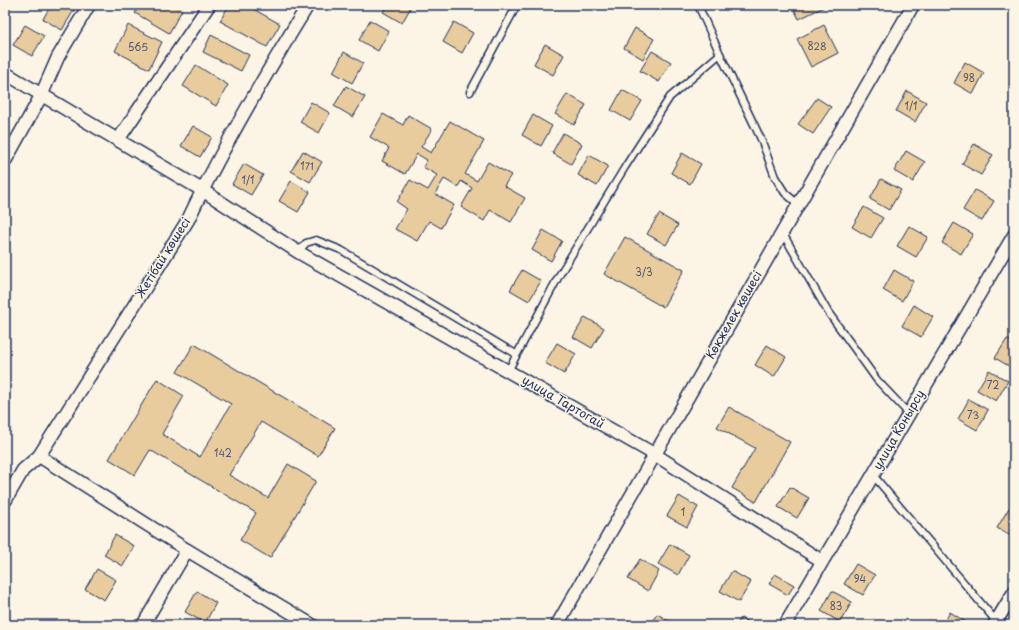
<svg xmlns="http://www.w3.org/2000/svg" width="1019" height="630" viewBox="0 0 1019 630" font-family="'Playpen Sans',sans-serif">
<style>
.building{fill:#e9cc9d;stroke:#1b2f5e}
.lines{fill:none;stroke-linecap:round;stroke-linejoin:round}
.lane-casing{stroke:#1b2f5e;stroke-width:9}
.street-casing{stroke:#1b2f5e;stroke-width:15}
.lane{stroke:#fcf5e5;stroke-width:6}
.street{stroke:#fcf5e5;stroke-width:12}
.labels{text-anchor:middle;stroke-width:3;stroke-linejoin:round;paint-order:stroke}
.number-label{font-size:10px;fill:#4e566e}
.street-label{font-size:12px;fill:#1b2f5e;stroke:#fcf5e5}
</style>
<rect width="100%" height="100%" fill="#fcf5e5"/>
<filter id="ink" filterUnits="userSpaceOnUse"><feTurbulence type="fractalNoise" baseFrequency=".025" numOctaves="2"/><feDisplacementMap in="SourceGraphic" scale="8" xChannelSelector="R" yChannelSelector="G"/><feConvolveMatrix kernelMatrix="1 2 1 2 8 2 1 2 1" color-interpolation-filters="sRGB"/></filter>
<g filter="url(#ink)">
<g class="building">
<path d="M51 5H66L74 10 62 30 43 19Z"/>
<path d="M140 5H174L182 10 169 33 135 13Z"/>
<path d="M229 5H246L280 24 267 47 220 21Z"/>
<path d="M387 5H412L402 23 383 12Z"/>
<path d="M792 5H828L799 19Z"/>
<path d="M370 20 389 31 378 51 359 40Z"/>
<path d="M454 22 473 33 462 53 443 42Z"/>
<path d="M25 25 44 36 32 56 13 45Z"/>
<path d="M128 25 162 42 149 69 115 51Z"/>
<path d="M824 25 838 53 811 67 797 39Z"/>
<path d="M635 28 654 39 643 59 624 48Z"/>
<path d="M211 35 249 55 241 71 203 52Z"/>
<path d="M545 44 564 55 553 75 534 64Z"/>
<path d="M652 51 671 62 659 82 640 71Z"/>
<path d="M344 52 363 63 352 83 333 72Z"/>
<path d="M965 62 984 73 973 94 954 83Z"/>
<path d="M196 65 228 85 216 106 183 86Z"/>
<path d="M346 86 365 97 353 117 334 106Z"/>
<path d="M622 90 642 101 630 121 611 110Z"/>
<path d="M907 91 926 102 915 122 896 111Z"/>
<path d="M567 94 586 105 574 125 555 114Z"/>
<path d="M817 98 831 107 813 134 798 124Z"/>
<path d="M311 102 330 113 319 133 300 122Z"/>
<path d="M383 114 403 125 408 115 432 129 421 147 431 153 450 121 484 141 465 174 477 181 488 162 511 175 504 186 525 198 511 222 490 210 484 221 461 207 472 188 461 181 458 187 444 179 435 194 454 205 441 228 429 221 417 241 395 229 407 209 397 202 410 180 428 190 437 175 423 167 427 160 417 154 405 174 382 161 389 148 370 137Z"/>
<path d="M533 115 552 126 541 146 522 135Z"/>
<path d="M193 126 212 137 200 157 181 146Z"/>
<path d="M563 133 582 144 571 164 552 153Z"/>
<path d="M974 144 993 155 981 175 962 164Z"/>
<path d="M303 151 322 162 310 182 291 171Z"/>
<path d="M906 151 925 162 913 182 894 171Z"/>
<path d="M682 153 701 164 690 184 671 173Z"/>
<path d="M589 155 608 166 597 186 578 175Z"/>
<path d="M244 164 263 175 251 195 232 184Z"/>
<path d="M881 179 901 190 889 210 870 199Z"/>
<path d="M291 181 310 192 298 212 279 201Z"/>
<path d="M975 190 994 201 982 221 963 210Z"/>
<path d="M864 207 883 218 871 238 852 227Z"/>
<path d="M659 214 678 225 666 245 647 234Z"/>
<path d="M954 223 973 234 961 254 942 243Z"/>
<path d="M909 226 928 237 916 257 897 246Z"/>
<path d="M543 230 562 241 551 261 532 250Z"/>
<path d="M625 237 684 270 663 307 604 274Z"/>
<path d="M522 270 541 281 529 301 510 290Z"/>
<path d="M894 270 913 281 902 301 883 290Z"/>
<path d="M914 305 933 317 921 337 902 326Z"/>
<path d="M585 317 604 328 592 348 573 337Z"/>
<path d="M1007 339 1014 343V369L995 358Z"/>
<path d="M557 343 576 354 564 374 545 363Z"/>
<path d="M194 344 335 428 318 456 261 422 229 475 268 498 288 464 316 481 270 558 240 540 256 513 150 450 135 475 109 459 157 379 184 396 162 434 200 457 231 404 177 372Z"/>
<path d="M767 345 786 357 774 377 755 365Z"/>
<path d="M989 370 1008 381 996 401 977 390Z"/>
<path d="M969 399 988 410 977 430 958 419Z"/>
<path d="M729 407 790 442 756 502 732 488 755 448 717 427Z"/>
<path d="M790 487 809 498 797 518 778 507Z"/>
<path d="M679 496 698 507 687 527 667 516Z"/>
<path d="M1009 508 1014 511V538L997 528Z"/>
<path d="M115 535 134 546 123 566 104 555Z"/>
<path d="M670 544 689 555 678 575 658 564Z"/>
<path d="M640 559 659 571 648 591 628 579Z"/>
<path d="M856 564 875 575 863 595 844 584Z"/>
<path d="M97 569 116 580 104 600 85 589Z"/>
<path d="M732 571 751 582 739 602 720 591Z"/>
<path d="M775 574 794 585 788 595 769 584Z"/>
<path d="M197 591 216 603 205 623 185 612Z"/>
<path d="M832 591 852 602 840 622 821 611Z"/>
<path d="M950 612 969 624 968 625H943Z"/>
<path d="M657 614 676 625H650Z"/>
<path d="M741 618 753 625H736Z"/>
</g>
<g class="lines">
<defs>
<g id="lane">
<path d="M698 5 720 54 761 139 775 177 785 193 798 204"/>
<path d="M470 92 517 5"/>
<path d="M782 232 828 312 877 380 909 414"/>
<path d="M298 252 306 243 316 240 341 250 516 354"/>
<path d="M508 371 560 274 625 167 670 97 720 54"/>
<path d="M873 475 996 621"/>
</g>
<g id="street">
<path d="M5 73 202 190 298 252 654 454 822 561"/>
<path d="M118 140 209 5"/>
<path d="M5 161 41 96 58 57 89 5"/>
<path d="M39 456 187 550 312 625"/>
<path d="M5 501 23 470 39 456 188 220C223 146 265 75 308 5"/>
<path d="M143 625 187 550"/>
<path d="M557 625 913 5"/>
<path d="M785 625 1014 235"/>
<path d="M994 625 1014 592"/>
</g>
</defs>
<use href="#lane" class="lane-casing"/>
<use href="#street" class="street-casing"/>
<use href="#lane" class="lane"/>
<use href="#street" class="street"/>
</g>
</g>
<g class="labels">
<g class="number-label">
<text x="817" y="50">828</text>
<text x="138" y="51">565</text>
<text x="969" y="82">98</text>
<text x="911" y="110">1/1</text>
<text x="307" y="170">171</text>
<text x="248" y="184">1/1</text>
<text x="644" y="276">3/3</text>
<text x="993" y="389">72</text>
<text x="973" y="419">73</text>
<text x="223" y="457">142</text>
<text x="683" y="516">1</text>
<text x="860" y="583">94</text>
<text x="836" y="610">83</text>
</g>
<g class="street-label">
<text transform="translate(163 258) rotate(-58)" y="4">Жетібай көшесі</text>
<text transform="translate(734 315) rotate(-60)" y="4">Көкжелек көшесі</text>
<text transform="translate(563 402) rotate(30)" y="4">улица Тартогай</text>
<text transform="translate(899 430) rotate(-60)" y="4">улица Конырсу</text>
</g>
</g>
<rect width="1019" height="630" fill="none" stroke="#fcf5e5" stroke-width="20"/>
<rect x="10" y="10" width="999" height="610" fill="none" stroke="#1b2f5e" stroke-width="1.5" filter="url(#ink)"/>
</svg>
